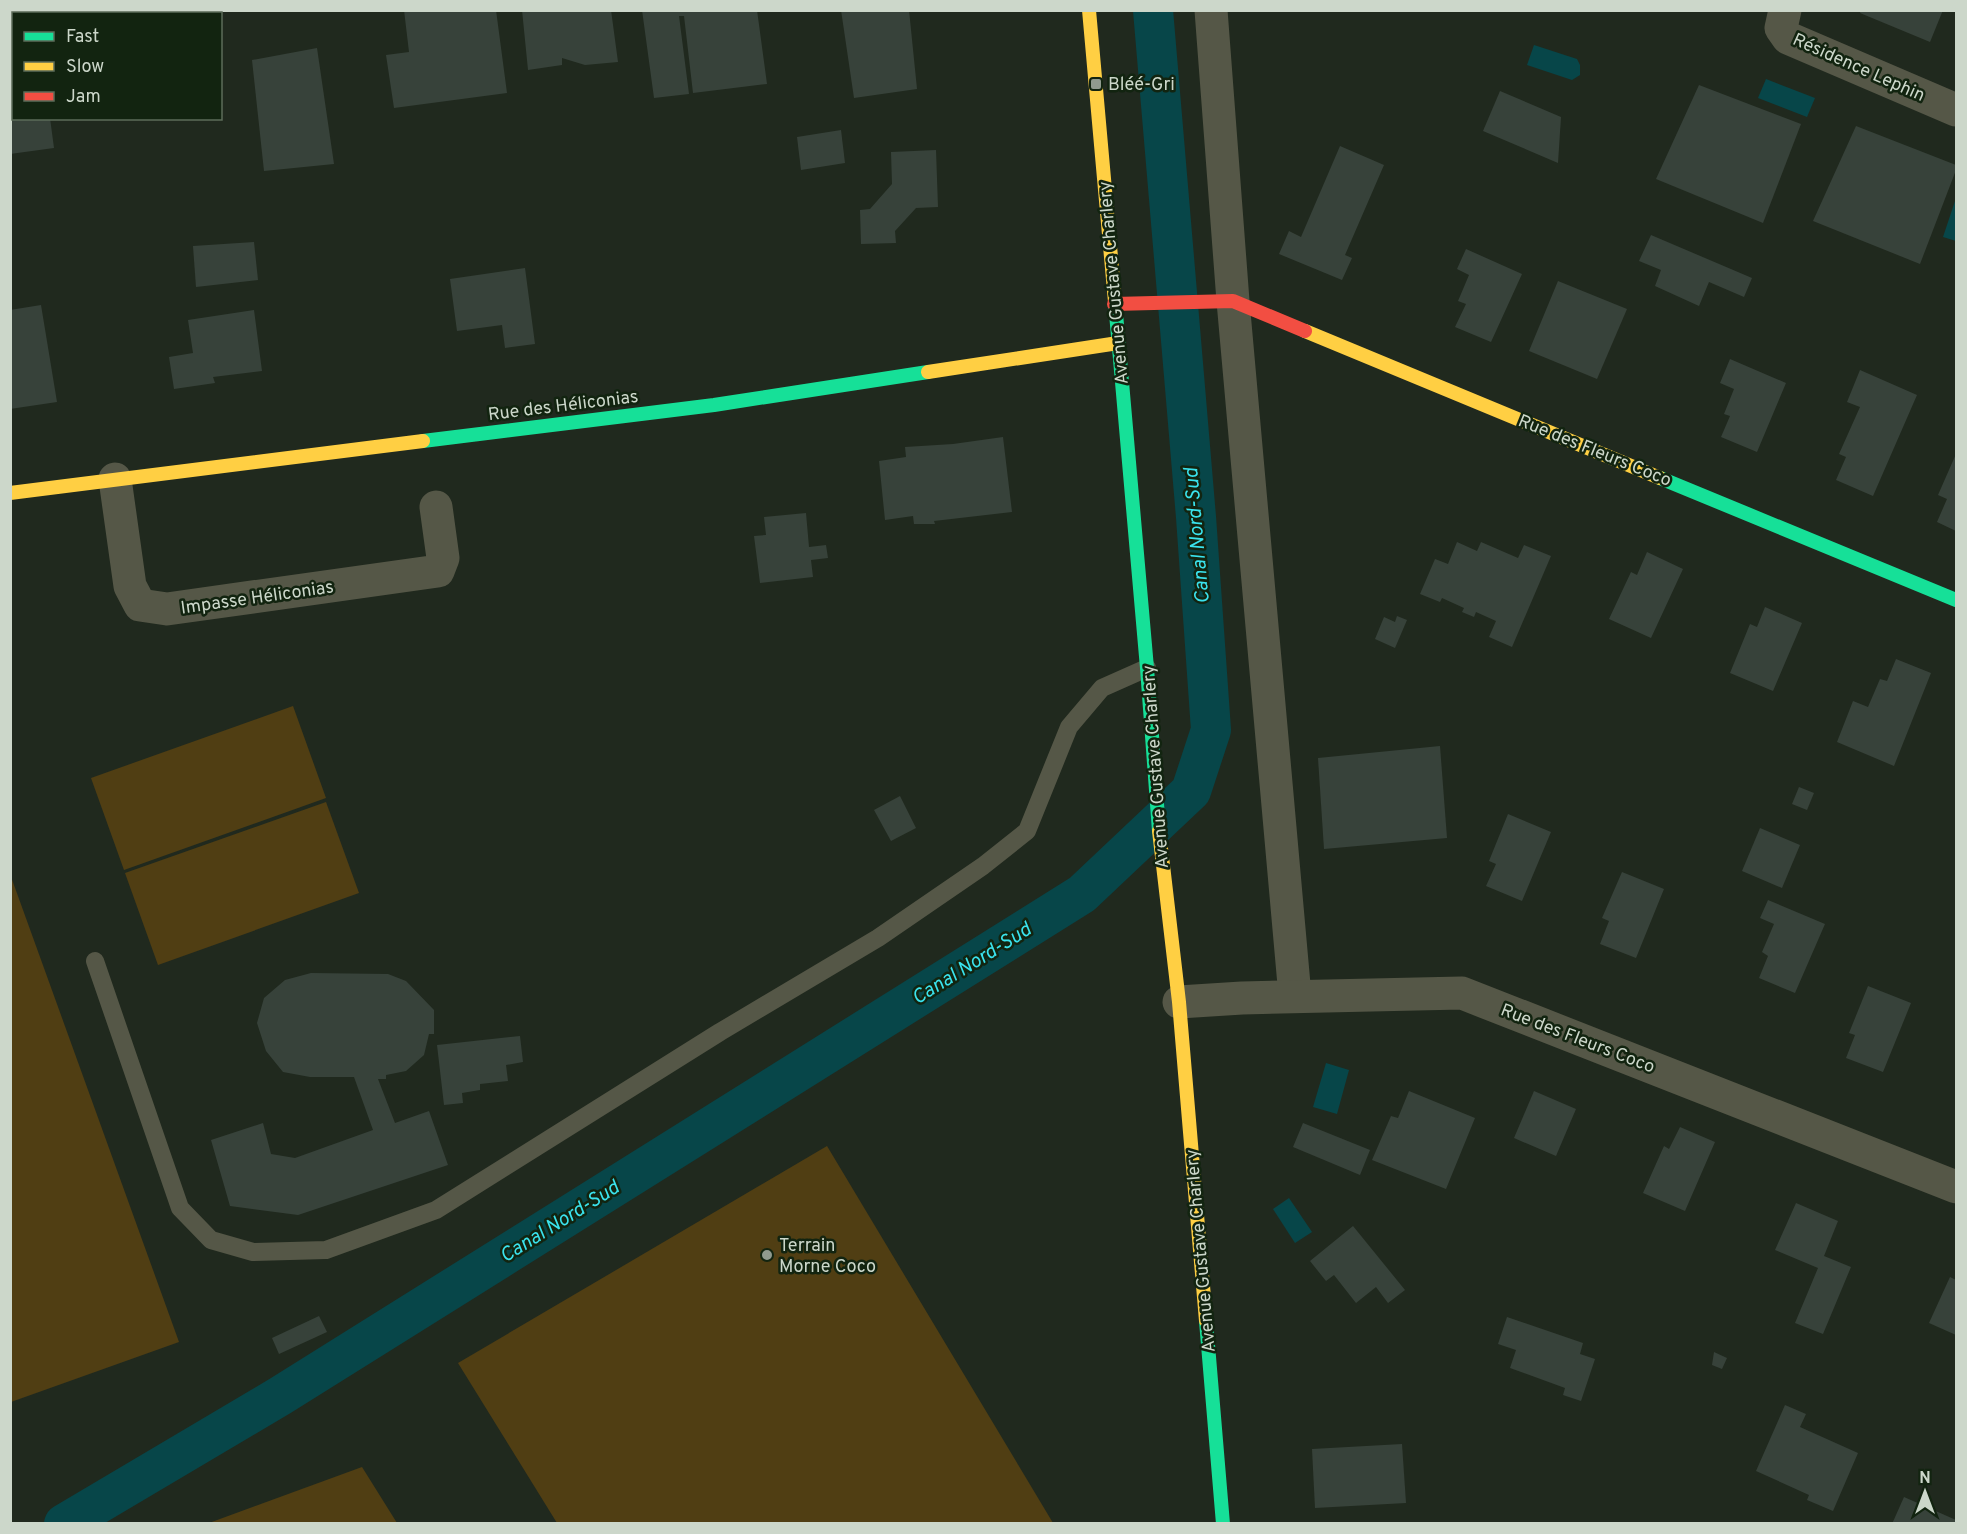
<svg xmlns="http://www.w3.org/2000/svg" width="1967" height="1534" viewBox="0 0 1967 1534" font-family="Overpass,sans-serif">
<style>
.green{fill:#503e13}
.water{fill:#074649}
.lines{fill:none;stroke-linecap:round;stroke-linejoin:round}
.canal{stroke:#074649;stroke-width:40}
.building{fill:#37423a}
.lane{stroke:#555747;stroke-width:18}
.street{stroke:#555747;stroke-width:33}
.fast{stroke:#16e098;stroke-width:14}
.slow{stroke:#ffcf43;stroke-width:14}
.jam{stroke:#f24e42;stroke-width:14}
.poi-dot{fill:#909a8e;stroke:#122410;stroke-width:2}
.labels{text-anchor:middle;stroke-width:5;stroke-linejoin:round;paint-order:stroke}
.street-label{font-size:18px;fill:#ccd7ca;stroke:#122410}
.poi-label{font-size:18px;fill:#ccd7ca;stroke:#122410;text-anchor:start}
.water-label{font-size:20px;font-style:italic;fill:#3ae3ed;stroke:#122410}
</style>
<rect width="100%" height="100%" fill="#20291e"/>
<g class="green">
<path d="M293 706 326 798 124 870 91 778Z"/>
<path d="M326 802 359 893 158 965 125 873Z"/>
<path d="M10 874 179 1342 11 1402H10Z"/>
<path d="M827 1146 1053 1523H557L458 1363Z"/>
<path d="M362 1467 397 1523H209Z"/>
</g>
<g class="water">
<path d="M1534 45 1577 59 1580 65V75L1572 80 1527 65Z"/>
<path d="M1766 79 1815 98 1807 117 1758 98Z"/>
<path d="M1956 198V241L1943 237Z"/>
<path d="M1326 1063 1349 1070 1337 1114 1313 1107Z"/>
<path d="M1289 1198 1312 1232 1295 1243 1273 1209Z"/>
</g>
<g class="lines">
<path class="canal" d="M64 1524 280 1396 1082 894 1191 791 1211 730 1196 517 1153 10"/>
</g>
<g class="building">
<path d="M91 10H207V14H86V11Z"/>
<path d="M404 10H496L507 93 394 108 386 55 409 52Z"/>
<path d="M522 10H611L618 62 585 65 562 58V65L528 70Z"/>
<path d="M642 10H757L767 84 693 93 684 16H679L689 94 654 98Z"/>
<path d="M841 10H909L917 89 854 98Z"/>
<path d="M1861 10H1943L1930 42 1860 13Z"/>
<path d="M317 48 334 164 264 171 252 60Z"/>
<path d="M14 76V118H50L54 148 10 154V77Z"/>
<path d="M1699 85 1801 124 1763 223 1656 179Z"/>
<path d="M1500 91 1561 117 1558 163 1483 131Z"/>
<path d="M1856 126 1956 165V170L1920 264 1813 221Z"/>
<path d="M841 130 845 163 801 170 797 137Z"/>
<path d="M1340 146 1384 165 1345 255 1352 258 1342 280 1279 254 1289 231 1301 237Z"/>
<path d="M936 150 938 207 916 208 895 231 896 243 861 244 860 210 870 209 892 184 891 152Z"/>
<path d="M1651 235 1752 278 1744 297 1709 282 1699 306 1655 286 1661 270 1639 261Z"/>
<path d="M254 242 258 280 196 287 193 246Z"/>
<path d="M1466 249 1522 274 1491 342 1455 327 1466 304 1458 301 1469 275 1457 269Z"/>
<path d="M525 268 535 344 505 348 502 325 457 331 450 279Z"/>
<path d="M1558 281 1627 309 1597 379 1529 351Z"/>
<path d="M41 305 57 402 10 409V310Z"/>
<path d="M254 310 262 371 213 377 215 383 174 389 169 357 193 353 188 320Z"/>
<path d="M1730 359 1786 383 1757 452 1721 437 1730 416 1724 414 1734 389 1720 383Z"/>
<path d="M1860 370 1917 395 1873 496 1836 480 1846 457 1839 454 1860 407 1847 402Z"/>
<path d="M1003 437 1012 512 934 521 935 524H914L913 516 885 520 879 461 906 457 905 447 953 444Z"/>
<path d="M1956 454V531L1937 522 1947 499 1938 495Z"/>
<path d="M806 513 809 547 826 545 828 558 811 560 813 577 760 583 754 536 766 535 764 517Z"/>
<path d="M1457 542 1477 551 1481 542 1518 558 1524 545 1551 556 1512 647 1489 637 1496 621 1476 612 1474 617 1462 612 1464 608 1442 598 1440 602 1420 594 1435 559 1448 564Z"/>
<path d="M1647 552 1683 569 1651 638 1609 619 1631 572 1637 575Z"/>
<path d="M1765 607 1802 623 1773 691 1730 673 1750 624 1757 627Z"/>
<path d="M1397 616 1407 620 1395 648 1375 639 1384 617 1395 622Z"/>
<path d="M1896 659 1931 673 1894 766 1837 742 1853 701 1868 707 1880 679 1887 681Z"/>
<path d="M1440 746 1447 838 1324 849 1318 758Z"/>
<path d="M1799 787 1814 793 1807 810 1792 804Z"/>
<path d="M900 796 916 828 891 841 874 810Z"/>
<path d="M1508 814 1551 832 1522 901 1486 886 1496 864 1489 861Z"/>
<path d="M1760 828 1800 845 1782 888 1742 871Z"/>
<path d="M1622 872 1664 889 1636 958 1600 944 1609 921 1602 918Z"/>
<path d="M1768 900 1825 924 1795 993 1759 978 1768 956 1762 952 1774 924 1760 918Z"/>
<path d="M311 973 388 974 406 981 434 1010V1034H429L424 1055 406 1071 386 1075V1079H378L395 1123 429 1111 448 1165 298 1215 230 1206 211 1140 263 1123 271 1154 295 1158 373 1130 354 1077H310L283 1072 266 1051 257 1023 264 998 285 980Z"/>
<path d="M1868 986 1911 1003 1883 1072 1846 1058 1855 1035 1849 1033Z"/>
<path d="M520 1036 523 1062 506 1065 508 1081 480 1084V1090L462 1093 463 1103 444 1105 437 1045Z"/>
<path d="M1409 1091 1475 1118 1446 1189 1372 1160 1391 1116 1398 1118Z"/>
<path d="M1534 1091 1576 1109 1556 1156 1514 1138Z"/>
<path d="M1303 1123 1370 1150 1360 1175 1293 1147Z"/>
<path d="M1680 1127 1715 1142 1685 1211 1643 1193 1664 1146 1669 1149Z"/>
<path d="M1796 1203 1838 1221 1824 1256 1851 1267 1823 1334 1795 1323 1818 1268 1775 1250Z"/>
<path d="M1353 1226 1405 1290 1388 1303 1376 1287 1356 1303 1334 1275 1326 1281 1310 1261Z"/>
<path d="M1950 1277 1956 1280V1335L1929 1323Z"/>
<path d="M319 1316 327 1332 279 1354 272 1338Z"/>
<path d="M1507 1317 1583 1343 1580 1354 1595 1359 1581 1401 1563 1395 1565 1388 1510 1368 1516 1350 1498 1344Z"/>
<path d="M1714 1352 1727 1358 1722 1369 1712 1365Z"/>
<path d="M1785 1405 1806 1414 1800 1427 1858 1453 1833 1511 1807 1500 1809 1495 1756 1471Z"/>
<path d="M1402 1444 1406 1503 1315 1508 1312 1449Z"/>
<path d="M1904 1497 1956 1520V1524H1892Z"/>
</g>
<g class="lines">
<path class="lane" d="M95 961 180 1208 211 1240 253 1252 326 1250 436 1210 720 1032 878 938 983 866 1027 831 1069 727 1102 688 1147 668"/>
<g class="street">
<path d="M1211 10 1233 301 1295 996"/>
<path d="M1785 10 1781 28 1788 38 1956 110"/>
<path d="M115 479 130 586 140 605 167 609 438 571 443 558 436 507"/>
<path d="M1179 1002 1242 998 1462 993 1956 1187"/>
</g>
<g class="fast">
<path d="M1115 302 1147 668 1159 831"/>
<path d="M423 441 714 405 928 372"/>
<path d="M1660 478 1956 600"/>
<path d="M1206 1321 1223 1524"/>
</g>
<g class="slow">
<path d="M1089 10 1115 302"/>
<path d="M1305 331 1660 478"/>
<path d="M928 372 1118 343"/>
<path d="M10 493 423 441"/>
<path d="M1159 831 1179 1002 1206 1321"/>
</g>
<path class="jam" d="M1114 304 1233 301 1305 331"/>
</g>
<g class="poi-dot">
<rect x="1090" y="78" width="12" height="12" rx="3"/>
<circle cx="767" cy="1255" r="6"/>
</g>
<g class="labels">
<g class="street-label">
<text transform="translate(1859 67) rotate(24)" y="6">Résidence Lephin</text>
<text transform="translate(1113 283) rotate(-95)" y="6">Avenue Gustave Charlery</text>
<text transform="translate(563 405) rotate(-7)" y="6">Rue des Héliconias</text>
<text transform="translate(1595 450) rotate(22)" y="6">Rue des Fleurs Coco</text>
<text transform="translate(257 597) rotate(-8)" y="6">Impasse Héliconias</text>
<text transform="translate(1155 767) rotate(-94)" y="6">Avenue Gustave Charlery</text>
<text transform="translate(1578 1038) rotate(21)" y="6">Rue des Fleurs Coco</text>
<text transform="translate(1200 1251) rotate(-95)" y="6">Avenue Gustave Charlery</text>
</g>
<g class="poi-label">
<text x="1108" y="90">Bléé-Gri</text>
<text x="779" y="1251">Terrain<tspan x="779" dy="21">Morne Coco</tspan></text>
</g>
<g class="water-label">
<text transform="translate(1196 536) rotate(-95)" y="7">Canal Nord-Sud</text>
<text transform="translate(971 963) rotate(-32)" y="7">Canal Nord-Sud</text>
<text transform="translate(559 1221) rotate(-32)" y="7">Canal Nord-Sud</text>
</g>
</g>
<rect width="1967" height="1534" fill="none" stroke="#ccd7ca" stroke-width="24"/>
<rect x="12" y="12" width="210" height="108" fill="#122410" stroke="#5c6c5a" stroke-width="1.5"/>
<rect x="24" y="32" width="30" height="9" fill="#16e098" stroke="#5c6c5a" stroke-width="1.5"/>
<text x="66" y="42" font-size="18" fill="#ccd7ca">Fast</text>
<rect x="24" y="62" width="30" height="9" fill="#ffcf43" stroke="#5c6c5a" stroke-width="1.5"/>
<text x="66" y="72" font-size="18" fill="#ccd7ca">Slow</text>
<rect x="24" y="92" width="30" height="9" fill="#f24e42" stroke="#5c6c5a" stroke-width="1.5"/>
<text x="66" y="102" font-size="18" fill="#ccd7ca">Jam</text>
<g transform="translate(1925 1492)" stroke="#122410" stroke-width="4.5" paint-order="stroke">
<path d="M0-4.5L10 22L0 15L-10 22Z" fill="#ccd7ca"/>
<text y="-9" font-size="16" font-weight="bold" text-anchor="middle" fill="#ccd7ca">N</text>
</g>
</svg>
